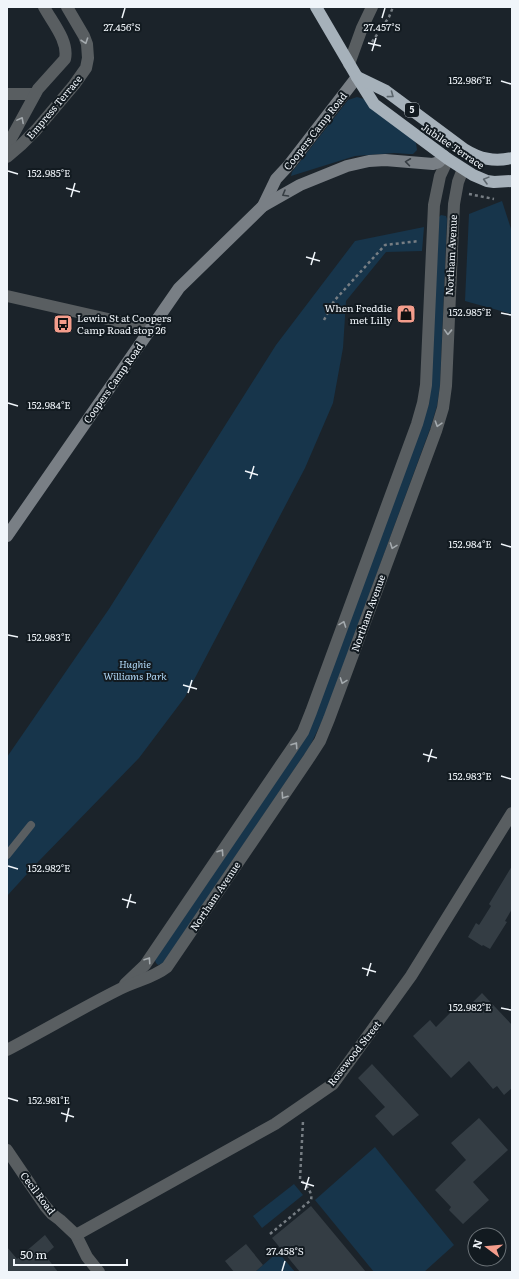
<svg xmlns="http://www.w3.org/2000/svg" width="519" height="1279" viewBox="0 0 519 1279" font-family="Literata,serif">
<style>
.green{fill:#17354b}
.building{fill:#343d44}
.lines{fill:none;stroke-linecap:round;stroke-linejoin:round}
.path{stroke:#777e84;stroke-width:2.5;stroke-dasharray:3 3;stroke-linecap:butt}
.lane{stroke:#595e61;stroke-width:8}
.street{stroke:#595e61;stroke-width:12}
.secondary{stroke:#797f85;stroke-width:12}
.highway{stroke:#a6b1ba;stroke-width:12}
.oneway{stroke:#a4aaae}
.oneway2{stroke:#5c666d}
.oneway3{stroke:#363d43}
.ticks{fill:none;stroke:#f0f5fa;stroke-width:1.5}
.labels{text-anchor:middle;stroke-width:4;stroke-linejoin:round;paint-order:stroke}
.shield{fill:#121a20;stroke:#adb3b9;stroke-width:1}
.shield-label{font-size:9px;font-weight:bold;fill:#f0f5fa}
.street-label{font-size:10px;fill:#f0f5fa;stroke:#121a20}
.poi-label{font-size:10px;fill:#f0f5fa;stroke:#121a20;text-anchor:end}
.park-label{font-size:10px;font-style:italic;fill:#afd6f4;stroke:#121a20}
.ticks-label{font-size:10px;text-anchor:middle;fill:#f0f5fa;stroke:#121a20;stroke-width:4;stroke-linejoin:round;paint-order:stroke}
</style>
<rect width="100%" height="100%" fill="#1b232a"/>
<g class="green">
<path d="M357 97 364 99 413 140 416 143 417 150 413 154H409L394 153 355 156 291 176 292 172 348 100Z"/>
<path d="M502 201 512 232V314L465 301 469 214Z"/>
<path d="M441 215 446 216 447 219 440 386 437 406 430 429 324 717 310 746 163 963 158 965 156 963 155 960 303 742 429 404 431 385 439 217Z"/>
<path d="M424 227 422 251 386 252 346 301 343 348 333 403 305 468 185 697 139 758 37 863 7 896V757L109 609 276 345 355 241Z"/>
<path d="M375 1147 454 1245 424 1272H374L315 1200Z"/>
<path d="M294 1184 303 1195 262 1228 253 1216Z"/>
<path d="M278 1252 295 1272H255Z"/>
</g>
<g class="building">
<path d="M512 866V909L505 921 507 922 490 949 483 945 482 946 468 937 476 923 479 925 491 906 489 904Z"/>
<path d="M482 993 512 1025V1088L504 1095 497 1086 493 1089 469 1061 451 1078 413 1036 430 1020 436 1027 459 1004 470 1005Z"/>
<path d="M372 1064 419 1115 393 1136 375 1116 385 1107 358 1078Z"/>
<path d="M479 1118 508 1150 473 1182 489 1200 463 1224 449 1210 451 1207 435 1190 466 1160 451 1143Z"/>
<path d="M311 1206 366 1272H300L272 1238Z"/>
<path d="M45 1235 54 1247 45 1255 58 1272H7V1267L8 1266 7 1265V1247L17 1259Z"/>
<path d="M246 1244 263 1265 255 1272H234L225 1261Z"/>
</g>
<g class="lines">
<g class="path">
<path d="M372 42 389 17 393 7"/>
<path d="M469 194 494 199"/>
<path d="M324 320 334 301 385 245 419 241"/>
<path d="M270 1234 311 1200C313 1192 305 1184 300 1179L303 1121"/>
</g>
<path class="lane" d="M7 855 31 825"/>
<g class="street">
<path d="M349 64 362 28 372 7"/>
<path d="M7 94H35"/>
<path d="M7 146 38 89 65 59C69 41 52 22 44 7"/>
<path d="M7 157 21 145 36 130 74 85 86 68 88 58 87 44 84 36 67 7"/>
<path d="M7 296 130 324 149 330"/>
<path d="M125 984 145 965 293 747 303 732 311 712 417 424 423 403 426 385 434 205 440 176 448 159"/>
<path d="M7 1050C45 1030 82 1008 120 989 136 981 153 978 167 967L309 758 320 741 329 719 436 431 443 408 446 386 454 204 458 182 463 169"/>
<path d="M7 1150 45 1206 52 1214 60 1220 76 1235 87 1257 99 1272"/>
<path d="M76 1235 275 1124 333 1084 411 976 512 813"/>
</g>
<g class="secondary">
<path d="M263 206 276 179 289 165 357 77"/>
<path d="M7 536 179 288 263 206 300 185 347 166 369 161 385 160 433 164 439 162 444 156"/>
</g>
<g class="highway">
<path d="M316 7 357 77 374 104 448 159 473 175 487 181 494 182 512 181"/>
<path d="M357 77 386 91 464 149C480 159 494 162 512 158"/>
</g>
</g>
<defs><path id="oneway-chevron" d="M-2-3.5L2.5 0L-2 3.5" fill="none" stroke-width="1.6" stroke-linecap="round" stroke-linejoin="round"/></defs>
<g class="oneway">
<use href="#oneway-chevron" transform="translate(85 41) rotate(71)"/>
<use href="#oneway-chevron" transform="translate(21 120) rotate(-62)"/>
<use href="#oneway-chevron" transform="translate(448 332) rotate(92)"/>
<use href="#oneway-chevron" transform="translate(438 424) rotate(108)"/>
<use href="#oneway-chevron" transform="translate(393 546) rotate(110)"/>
<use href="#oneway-chevron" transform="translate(343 624) rotate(-70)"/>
<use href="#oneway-chevron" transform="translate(343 681) rotate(110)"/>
<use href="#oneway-chevron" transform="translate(295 745) rotate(-56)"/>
<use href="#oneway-chevron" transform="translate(284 796) rotate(124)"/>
<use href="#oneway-chevron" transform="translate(221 852) rotate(-56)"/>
<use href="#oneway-chevron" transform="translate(148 960) rotate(-56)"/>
</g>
<g class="oneway2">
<use href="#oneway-chevron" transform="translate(391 95) rotate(36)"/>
<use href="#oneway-chevron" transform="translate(486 180) rotate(-165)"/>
</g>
<g class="oneway3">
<use href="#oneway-chevron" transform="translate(408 162) rotate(-172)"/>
<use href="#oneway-chevron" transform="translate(285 194) rotate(150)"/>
</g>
<path class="ticks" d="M122 18 125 8M382 18 385 8M368 43 381 46M372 51 376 38M501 81 511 84M8 171 18 174M66 188 80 192M71 197 75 183M306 257 320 261M311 265 315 252M501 313 511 315M8 403 18 406M245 471 258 475M250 479 254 466M501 544 511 547M8 635 18 637M183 685 197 689M188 693 192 680M423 754 437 758M428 762 432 749M501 776 511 779M8 866 18 869M122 899 136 903M127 908 131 894M362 968 376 972M367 976 371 963M501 1008 511 1010M8 1098 18 1101M61 1113 74 1117M66 1122 69 1108M301 1182 314 1186M305 1190 309 1177M282 1271 285 1261"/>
<defs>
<symbol id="shop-square" viewBox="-11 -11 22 22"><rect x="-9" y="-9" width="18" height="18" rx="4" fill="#f49d8c" stroke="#121a20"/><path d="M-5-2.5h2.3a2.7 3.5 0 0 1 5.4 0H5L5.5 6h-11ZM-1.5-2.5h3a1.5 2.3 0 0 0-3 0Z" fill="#111"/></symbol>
<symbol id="bus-square" viewBox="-11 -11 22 22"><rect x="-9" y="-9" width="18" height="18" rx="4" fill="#f49d8c" stroke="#121a20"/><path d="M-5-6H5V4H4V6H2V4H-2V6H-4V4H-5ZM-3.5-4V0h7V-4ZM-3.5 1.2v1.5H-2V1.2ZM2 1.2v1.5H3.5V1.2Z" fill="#111"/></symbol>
</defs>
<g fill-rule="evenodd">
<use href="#shop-square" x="395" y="303" width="22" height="22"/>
<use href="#bus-square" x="52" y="313" width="22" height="22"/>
</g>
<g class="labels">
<rect class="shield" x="405" y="103" width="14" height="14" rx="3"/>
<g class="shield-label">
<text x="412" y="113">5</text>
</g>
<g class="street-label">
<text transform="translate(54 107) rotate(-50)" y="4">Empress Terrace</text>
<text transform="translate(315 131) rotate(-52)" y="4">Coopers Camp Road</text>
<text transform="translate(453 146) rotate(34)" y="4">Jubilee Terrace</text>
<text transform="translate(451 255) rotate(-87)" y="4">Northam Avenue</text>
<text transform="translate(113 383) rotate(-55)" y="4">Coopers Camp Road</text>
<text transform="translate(368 613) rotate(-70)" y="4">Northam Avenue</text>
<text transform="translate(215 896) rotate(-56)" y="4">Northam Avenue</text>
<text transform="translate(354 1053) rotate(-52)" y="4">Rosewood Street</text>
<text transform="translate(38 1193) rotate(53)" y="4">Cecil Road</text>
</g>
<g class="poi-label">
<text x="392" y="312">When Freddie<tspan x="392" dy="12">met Lilly</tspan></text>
<text x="77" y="322" text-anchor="start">Lewin St at Coopers<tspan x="77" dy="12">Camp Road stop 26</tspan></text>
</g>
<g class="park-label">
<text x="135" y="668">Hughie<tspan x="135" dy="12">Williams Park</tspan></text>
</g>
</g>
<g class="ticks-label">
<text x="122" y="31">27.456°S</text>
<text x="382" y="31">27.457°S</text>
<text x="470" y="84">152.986°E</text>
<text x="49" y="177">152.985°E</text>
<text x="470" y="316">152.985°E</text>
<text x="49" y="409">152.984°E</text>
<text x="470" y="548">152.984°E</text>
<text x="49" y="641">152.983°E</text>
<text x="470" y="780">152.983°E</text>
<text x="49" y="872">152.982°E</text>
<text x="470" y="1011">152.982°E</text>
<text x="49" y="1104">152.981°E</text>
<text x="285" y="1255">27.458°S</text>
</g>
<rect width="519" height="1279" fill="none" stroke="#f0f5fa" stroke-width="16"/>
<g transform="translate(487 1247) rotate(286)"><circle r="19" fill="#121a20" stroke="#6b7277"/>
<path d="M0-3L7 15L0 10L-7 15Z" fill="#f49d8c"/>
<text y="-6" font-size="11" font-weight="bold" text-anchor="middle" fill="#f0f5fa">N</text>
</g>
<path d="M14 1259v6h113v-6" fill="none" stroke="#f0f5fa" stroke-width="2"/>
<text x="20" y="1259" font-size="12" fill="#f0f5fa" stroke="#121a20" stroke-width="3" paint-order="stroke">50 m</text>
</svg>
